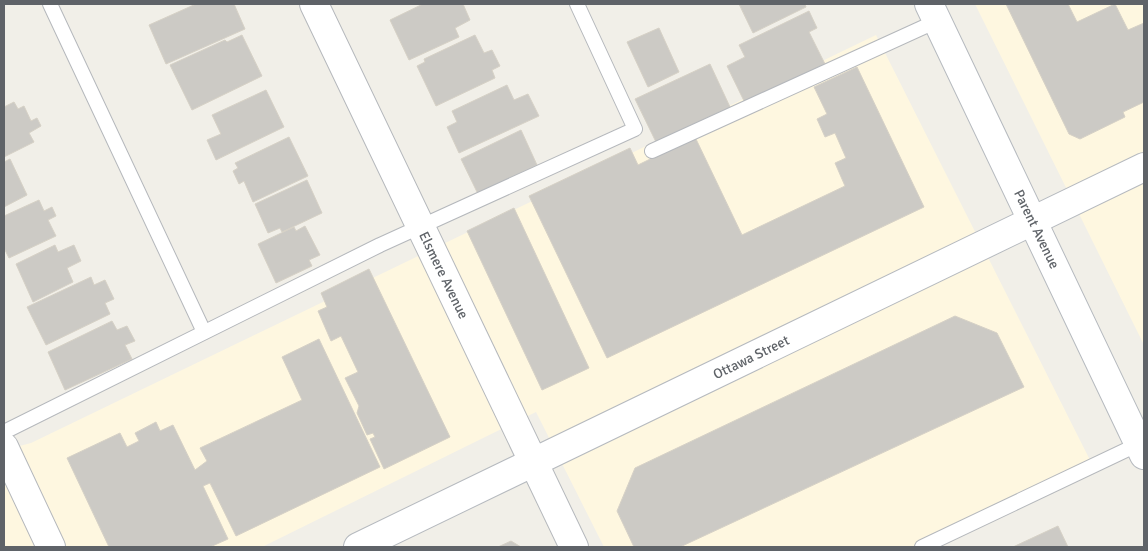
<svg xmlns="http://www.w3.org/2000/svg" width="1148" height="551" viewBox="0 0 1148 551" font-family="Signika,sans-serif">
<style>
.commercial{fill:#fef7e0}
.building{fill:#cccac5;stroke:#d6d1c6}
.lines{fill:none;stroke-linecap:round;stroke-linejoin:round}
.lane-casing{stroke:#b5b8bc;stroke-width:16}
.street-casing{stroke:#b5b8bc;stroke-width:30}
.secondary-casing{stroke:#b6babf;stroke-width:30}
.lane{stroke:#fff;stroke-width:14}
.street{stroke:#fff;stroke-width:28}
.secondary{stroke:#fff;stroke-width:28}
.labels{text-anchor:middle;stroke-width:4;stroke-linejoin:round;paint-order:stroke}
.street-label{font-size:14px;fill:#5f6368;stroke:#fff}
</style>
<rect width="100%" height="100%" fill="#f1efe8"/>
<g class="commercial">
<path d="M975 4H1144V345Z"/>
<path d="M876 35 1096 472 926 547H604L536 412 262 547H4V450L31 443Z"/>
</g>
<g class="building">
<path d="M196 4H234L245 29 166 64 149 25Z"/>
<path d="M423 4H463L470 20 455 28 459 37 409 60 390 20Z"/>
<path d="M739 4H805L806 7 753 33Z"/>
<path d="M1006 4H1068L1077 22 1115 4 1128 30 1144 23V102L1123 112 1125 117 1080 139 1069 134Z"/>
<path d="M809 11 817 28 809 32 825 64 745 103 727 66 745 57 739 45Z"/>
<path d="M659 28 679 72 648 87 627 42Z"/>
<path d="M242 35 262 76 192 110 170 65 225 40 227 42Z"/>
<path d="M475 35 484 53 492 50 500 66 492 70 495 78 436 106 417 66 425 62 424 59Z"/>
<path d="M710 64 730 107 656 142 635 99Z"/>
<path d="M857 67 924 207 607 358 529 196 630 148 638 165 695 137 742 235 845 186 835 163 846 158 835 133 825 137 817 119 827 114 814 87Z"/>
<path d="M507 85 514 100 528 94 539 116 459 153 447 127 457 122 452 111Z"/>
<path d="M266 90 284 127 216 160 207 140 221 134 212 115Z"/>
<path d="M14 102 18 109 24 106 31 121 37 118 41 126 29 133 34 142 4 157V107Z"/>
<path d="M521 130 537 165 478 194 461 159Z"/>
<path d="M289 137 308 176 253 202 244 181 239 184 233 171 238 168 235 163Z"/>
<path d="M10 159 27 195 4 207V162Z"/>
<path d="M307 180 322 213 282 232 280 228 268 233 255 204Z"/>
<path d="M39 200 44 211 52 207 56 216 48 220 56 236 9 258 4 248V216Z"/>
<path d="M514 208 589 368 542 390 467 231Z"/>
<path d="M305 226 320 255 309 260 312 266 276 283 258 244 294 227 296 231Z"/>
<path d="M55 245 58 252 74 245 81 261 67 268 73 282 33 302 16 264Z"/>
<path d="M369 269 450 437 384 469 370 439 375 437 373 433 367 435 357 413 359 406 345 378 358 372 341 336 331 341 318 311 327 307 321 293Z"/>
<path d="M91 277 94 285 105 280 114 299 105 303 110 314 46 345 27 307Z"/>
<path d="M955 316 997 333 1024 387 680 547H634L617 511 635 468Z"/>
<path d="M112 321 117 330 127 326 135 341 125 345 132 359 65 390 48 352Z"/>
<path d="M319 339 380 467 236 536 210 483 203 486 228 539 210 547H109L67 458 120 433 127 447 139 441 135 433 156 422 160 431 173 425 195 470 207 461 200 448 302 400 282 357Z"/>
<path d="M1058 526 1068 547H1013Z"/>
<path d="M511 541 521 547H498Z"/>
</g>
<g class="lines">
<defs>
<g id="lane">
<path d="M50 4 204 332"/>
<path d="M652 151 937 21"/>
<path d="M4 432 380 245 635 129 577 4"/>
<path d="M922 547 1143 442"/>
</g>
<g id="street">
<path d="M314 4 574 547"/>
<path d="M4 447 51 547"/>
</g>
<g id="secondary">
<path d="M929 4 1144 455"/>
<path d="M358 547 1144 167"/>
</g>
</defs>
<use href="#lane" class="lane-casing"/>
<use href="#street" class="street-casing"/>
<use href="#secondary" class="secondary-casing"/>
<use href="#lane" class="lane"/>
<use href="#street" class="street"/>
<use href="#secondary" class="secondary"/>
</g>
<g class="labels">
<g class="street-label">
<text transform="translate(1037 229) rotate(64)" y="5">Parent Avenue</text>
<text transform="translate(444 275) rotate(64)" y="5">Elsmere Avenue</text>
<text transform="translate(751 357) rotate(-26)" y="5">Ottawa Street</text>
</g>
</g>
<rect width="1148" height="551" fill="none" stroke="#5f6368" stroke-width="10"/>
</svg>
